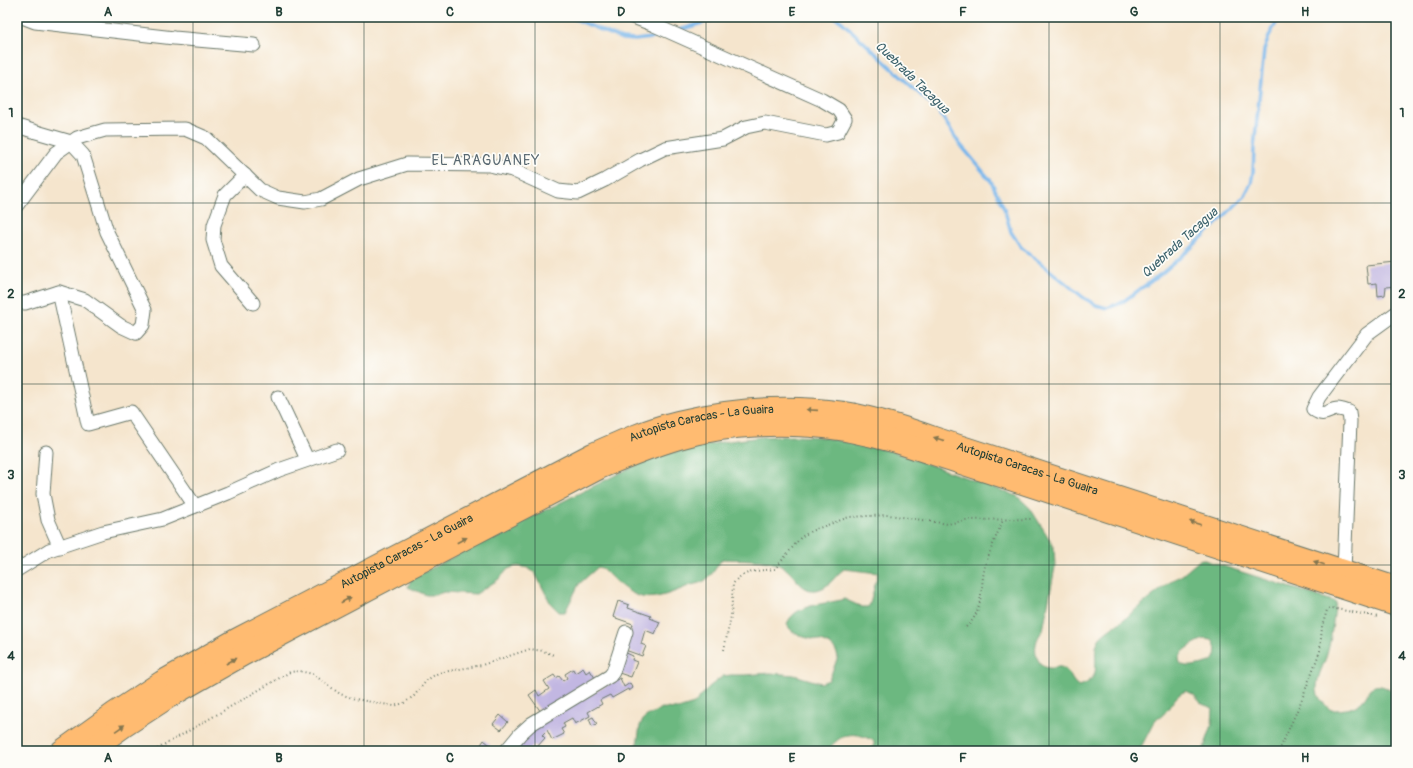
<svg xmlns="http://www.w3.org/2000/svg" width="1413" height="768" viewBox="0 0 1413 768" font-family="Pangolin,sans-serif">
<style>
.forest{fill:#6cb880;stroke:#467a5a;fill-rule:evenodd}
.lines{fill:none;stroke-linecap:round;stroke-linejoin:round}
.stream{stroke:#78b6eb;stroke-width:3.5}
.building{fill:#c2b7e2}
.minor-casing{stroke:#6a786a;stroke-width:15}
.trunk-casing{stroke:#6a786a;stroke-width:24}
.path{stroke:#6a786a;stroke-width:2;stroke-dasharray:1 3;stroke-linecap:butt}
.minor{stroke:#fff;stroke-width:13}
.trunk{stroke:#ffbb71;stroke-width:22}
.oneway{fill:#84764f}
.grid{fill:none;stroke:#1f3d34;stroke-width:1;stroke-opacity:0.55}
.labels{text-anchor:middle;stroke-width:3.5;stroke-linejoin:round;paint-order:stroke}
.street-label{font-size:12px;fill:#1f3d34;stroke:#fdfcf7}
.water-label{font-size:13px;font-style:italic;fill:#3a616b;stroke:#fdfcf7}
.quarter-label{font-size:14px;letter-spacing:1px;fill:#586871;stroke:#fdfcf7}
.neatline{fill:none;stroke:#1f3d34;stroke-width:1.5}
.grid-label{font-size:13px;text-anchor:middle;font-weight:bold;fill:#1f3d34}
</style>
<rect width="100%" height="100%" fill="#fdfcf7"/>
<filter id="ink" filterUnits="userSpaceOnUse"><feTurbulence type="fractalNoise" baseFrequency=".025" numOctaves="2"/><feDisplacementMap in="SourceGraphic" scale="8" xChannelSelector="R" yChannelSelector="G"/><feConvolveMatrix kernelMatrix="1 2 1 2 8 2 1 2 1" color-interpolation-filters="sRGB"/></filter>
<filter id="wash" filterUnits="userSpaceOnUse"><feTurbulence type="fractalNoise" baseFrequency=".012" numOctaves="4" result="noise"/><feDisplacementMap in="SourceGraphic" scale="16" xChannelSelector="R" yChannelSelector="G"/><feGaussianBlur stdDeviation="0.9" result="paint"/><feColorMatrix in="noise" values="0 0 0 0 0 0 0 0 0 0 0 0 0 0 0 0 0 1.4 0 .05"/><feComposite in="paint" operator="in"/></filter>
<g filter="url(#wash)">
<rect width="100%" height="100%" fill="#f5e5cd"/>
<path class="forest" d="M795 436 821 437 892 451 1017 496 1030 508 1050 540 1054 548 1055 567 1043 630C1040 634 1037 638 1036 644 1034 653 1038 667 1049 668 1055 669 1058 665 1063 668 1071 672 1071 682 1079 686 1107 678 1089 656 1099 639 1105 631 1116 626 1123 620 1128 617 1131 613 1135 610 1148 600 1161 589 1174 579L1181 576 1201 559 1336 602C1333 619 1332 637 1327 654 1324 665 1317 676 1317 687 1316 697 1324 704 1331 710 1344 710 1357 709 1365 698 1368 694 1370 687 1375 686 1381 684 1391 690 1396 693V738L1394 751H1203L1212 725 1213 708 1202 704 1193 694 1186 691C1172 695 1169 715 1155 720L1139 751H869L874 746V741C853 730 841 733 827 751H636L640 726 643 719 647 716 662 708 678 709 694 704 709 687 723 676 731 675H745L770 673 794 675 821 683 829 680 838 657C833 632 796 646 787 624 795 603 825 605 844 599L862 607H868L870 604 878 573 844 569C834 576 829 589 815 590 801 592 794 573 783 567 767 558 740 560 722 559 717 566 711 577 704 581 699 584 692 584 686 587 674 592 656 600 642 597 626 593 613 579 602 568L598 567 579 584 565 612H559L551 604 535 573 528 568 518 566 513 567 508 569 499 579 476 594 444 592 435 595H426L408 587 411 579 489 538 630 468 661 455 722 442 761 437ZM1205 639 1212 640C1217 646 1217 655 1212 661 1210 663 1191 667 1187 666 1186 666 1182 665 1181 664 1180 662 1179 661 1179 658 1180 651 1199 640 1205 639Z"/>
<g class="lines">
<g class="stream">
<path d="M570 17 622 39 635 40 651 38 664 34"/>
<path d="M835 17 842 22 939 112 959 143 991 181 1004 208 1011 232 1021 247 1084 298 1096 305 1107 308 1121 303 1161 274 1190 249 1244 197 1251 183 1253 173 1254 148 1264 50 1270 34 1278 20 1281 17"/>
<path d="M676 31 722 17"/>
</g>
</g>
<g id="blocks">
<g class="building">
<path d="M1396 262V286L1386 287 1385 295 1378 296 1377 283 1368 284 1366 265Z"/>
<path d="M618 601 629 605 628 608 651 616 650 618 660 622 655 634 645 630 641 644 646 646 642 656 625 650 633 624 613 617Z"/>
<path d="M624 652 633 656 632 660 637 662 631 677 616 672Z"/>
<path d="M583 668 586 673 590 670 595 678 541 712 529 695 536 690 539 696 549 689 544 681 554 675 556 678 559 676 563 681 567 678 565 674 573 669 575 673Z"/>
<path d="M620 678 624 687 630 683 633 688 629 691 628 689 612 698 610 695 600 700 602 704 588 712 590 716 575 724 572 718 563 723 565 727 561 729 564 734 552 740 547 730 542 735 545 738 537 747 534 745 529 751H515L529 734 542 722Z"/>
<path d="M500 715 508 722 501 730 493 724Z"/>
<path d="M593 717 597 724 592 726 589 719Z"/>
<path d="M484 740 490 745 485 750 480 746Z"/>
</g>
</g>
</g>
<g filter="url(#ink)">
<use href="#blocks" fill-opacity="0" stroke="#6a786a" stroke-width="1"/>
<g class="lines">
<defs>
<g id="minor">
<path d="M22 17 35 22 174 38 254 45"/>
<path d="M17 126 33 131 71 142 83 155 107 232 145 310 143 325 136 333 121 326 85 300 59 292 25 303H17"/>
<path d="M245 175 225 195 214 225 213 240 221 266 253 303"/>
<path d="M17 205 56 153 77 138 105 130 185 129 206 138 260 190 278 198 305 202 321 199 359 179 407 164 489 165 512 170 558 191 578 193 605 180 640 160 665 148 723 139 746 127 765 123 826 135 838 132 845 119 839 110 822 100 654 25 633 17"/>
<path d="M59 292 88 424 131 412 195 506"/>
<path d="M278 397 307 459"/>
<path d="M46 452 43 494 48 520 60 547"/>
<path d="M17 570 49 550 103 532 163 519 228 493 279 470 337 450"/>
<path d="M1344 571 1350 421 1349 412C1346 411 1341 409 1338 409 1328 409 1325 419 1313 409L1319 397 1367 334 1396 313"/>
<path d="M506 751 520 734 531 724 610 676 613 672 626 632"/>
</g>
<g id="trunk">
<path id="s1" d="M62 751 115 713 162 682 236 640 593 454C620 442 649 429 678 422 731 409 789 405 844 413 875 418 905 428 934 438L1396 588"/>
<path d="M89 751 124 726 170 696 244 654 599 468C625 457 652 446 679 438 729 423 789 422 840 429 859 432 878 437 897 442L1396 605"/>
</g>
</defs>
<use href="#minor" class="minor-casing"/>
<use href="#trunk" class="trunk-casing"/>
<g class="path">
<path d="M966 627C984 612 980 587 985 566 990 550 997 535 1003 520"/>
<path d="M724 650 731 616 733 584C742 570 760 571 775 569L801 537 811 531 849 517 889 515 948 524 966 520 1031 519"/>
<path d="M154 751 290 672 299 671 313 674 340 694 355 699 394 706 404 703 414 696 427 680 438 673 482 665 530 649 543 651 554 655"/>
<path d="M1279 751 1300 704 1320 651 1322 627 1327 610 1331 608 1378 617"/>
</g>
<use href="#minor" class="minor"/>
<use href="#trunk" class="trunk"/>
</g>
<defs><path id="oneway-solid" d="M-6-.8H1V-3.2L6.5 0L1 3.2V.8H-6Z"/></defs>
<g class="oneway">
<use href="#oneway-solid" transform="translate(812 410) rotate(-176)"/>
<use href="#oneway-solid" transform="translate(939 439) rotate(-162)"/>
<use href="#oneway-solid" transform="translate(1195 523) rotate(-162)"/>
<use href="#oneway-solid" transform="translate(462 540) rotate(-28)"/>
<use href="#oneway-solid" transform="translate(1319 563) rotate(-162)"/>
<use href="#oneway-solid" transform="translate(346 600) rotate(-28)"/>
<use href="#oneway-solid" transform="translate(231 661) rotate(-30)"/>
<use href="#oneway-solid" transform="translate(120 728) rotate(-35)"/>
</g>
</g>
<path class="grid" d="M193 17V751M364 17V751M535 17V751M706 17V751M878 17V751M1049 17V751M1220 17V751M17 203H1396M17 384H1396M17 565H1396"/>
<g class="labels">
<g class="street-label">
<text dy="4" stroke="none"><textPath href="#s1" startOffset="723">Autopista Caracas - La Guaira</textPath></text>
<text dy="4" stroke="none"><textPath href="#s1" startOffset="1059">Autopista Caracas - La Guaira</textPath></text>
<text dy="4" stroke="none"><textPath href="#s1" startOffset="399">Autopista Caracas - La Guaira</textPath></text>
</g>
<g class="water-label">
<text transform="translate(913 77) rotate(44)" y="5">Quebrada Tacagua</text>
<text transform="translate(1179 242) rotate(-42)" y="5">Quebrada Tacagua</text>
</g>
<g class="quarter-label">
<text x="486" y="165">EL ARAGUANEY</text>
</g>
</g>
<rect width="1413" height="768" fill="none" stroke="#fdfcf7" stroke-width="44"/>
<rect x="22" y="22" width="1369" height="724" class="neatline"/>
<g class="grid-label">
<text x="108" y="16">A</text>
<text x="279" y="16">B</text>
<text x="450" y="16">C</text>
<text x="621" y="16">D</text>
<text x="792" y="16">E</text>
<text x="963" y="16">F</text>
<text x="1134" y="16">G</text>
<text x="1305" y="16">H</text>
<text x="11" y="117">1</text>
<text x="1402" y="117">1</text>
<text x="11" y="298">2</text>
<text x="1402" y="298">2</text>
<text x="11" y="479">3</text>
<text x="1402" y="479">3</text>
<text x="11" y="660">4</text>
<text x="1402" y="660">4</text>
<text x="108" y="762">A</text>
<text x="279" y="762">B</text>
<text x="450" y="762">C</text>
<text x="621" y="762">D</text>
<text x="792" y="762">E</text>
<text x="963" y="762">F</text>
<text x="1134" y="762">G</text>
<text x="1305" y="762">H</text>
</g>
</svg>
